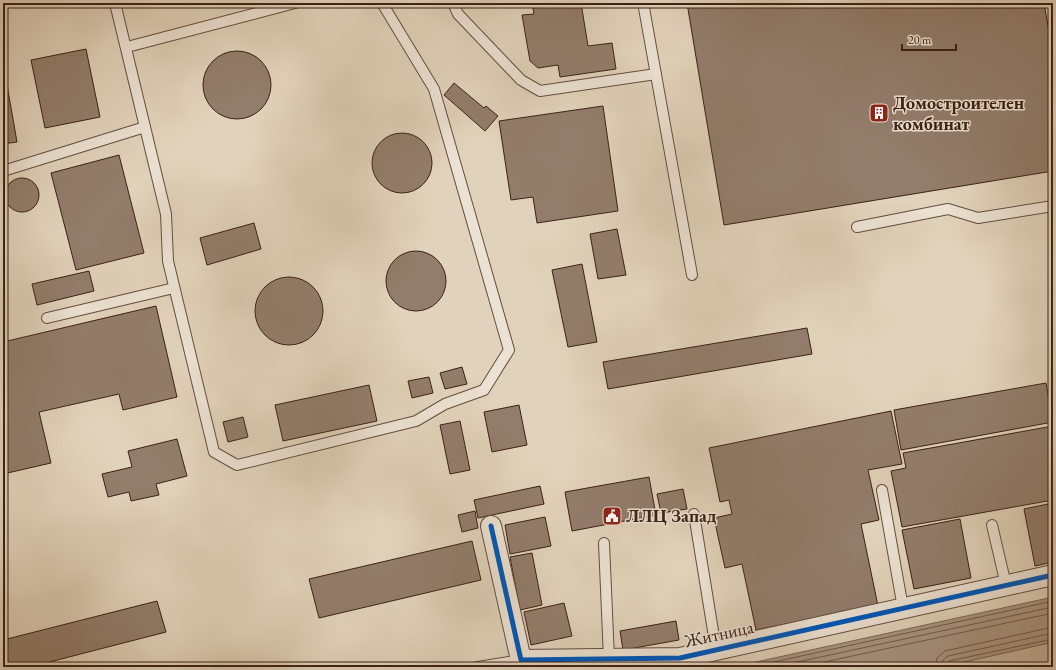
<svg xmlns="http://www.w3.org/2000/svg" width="1056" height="670" viewBox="0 0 1056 670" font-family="'EB Garamond',serif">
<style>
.green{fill:#c5b59f;stroke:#806a5a}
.water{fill:#a99683;stroke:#7d6757}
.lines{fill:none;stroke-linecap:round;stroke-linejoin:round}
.shore{stroke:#725b4c;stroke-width:1}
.building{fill:#927d6c;stroke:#3c2016}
.lane-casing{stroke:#654d3f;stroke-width:12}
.street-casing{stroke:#654d3f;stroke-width:22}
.lane{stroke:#ece2d3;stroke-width:10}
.street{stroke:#ece2d3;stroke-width:20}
.cycleway-casing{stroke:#ece2d3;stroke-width:8}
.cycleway{stroke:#0057b8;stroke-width:5}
.labels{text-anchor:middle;stroke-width:3;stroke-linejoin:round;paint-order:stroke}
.poi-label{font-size:18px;font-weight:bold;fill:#3c2016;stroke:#ece2d3;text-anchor:start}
.street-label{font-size:18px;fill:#3c2016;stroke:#ece2d3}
</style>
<rect width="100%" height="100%" fill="#e1d3bb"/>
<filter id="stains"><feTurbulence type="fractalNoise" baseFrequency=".005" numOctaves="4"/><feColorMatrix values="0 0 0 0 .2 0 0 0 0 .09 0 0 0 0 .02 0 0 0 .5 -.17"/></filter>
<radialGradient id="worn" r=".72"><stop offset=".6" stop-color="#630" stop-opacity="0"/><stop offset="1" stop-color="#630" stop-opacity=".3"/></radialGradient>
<path class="green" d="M1053 642V667H942Z"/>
<path class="water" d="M1053 597V642L942 667H733Z"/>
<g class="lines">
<g class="shore">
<path d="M751 667 1053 601"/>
<path d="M774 667 1053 607"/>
<path d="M801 667 1053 613"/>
<path d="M935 667 937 658 945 651 1053 627"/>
<path d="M941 667 943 660 948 656 1053 633"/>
<path d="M946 667 949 661 1053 639"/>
</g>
</g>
<g class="building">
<path d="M532 3H581L588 46 612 43 616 69 560 77 558 65 538 68 530 61 522 15 534 14Z"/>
<path d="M687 3H1044L1053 55V171L724 225Z"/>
<path d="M86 49 100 117 45 128 31 60Z"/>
<circle cx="237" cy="85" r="34"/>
<path d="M3 62 17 142 3 144Z"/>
<path d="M454 83 484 108 486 106 498 116 485 131 444 95Z"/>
<path d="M603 106 618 211 537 223 533 197 511 200 499 121Z"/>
<circle cx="402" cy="163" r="30"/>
<path d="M119 155 144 253 76 270 51 173Z"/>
<circle cx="22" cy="195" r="17"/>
<path d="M254 223 261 249 207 265 200 238Z"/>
<path d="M617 229 626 275 598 279 590 234Z"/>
<circle cx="416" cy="281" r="30"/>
<path d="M582 264 597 342 568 347 552 270Z"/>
<path d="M89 271 94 291 37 305 32 284Z"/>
<circle cx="289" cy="311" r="34"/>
<path d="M156 306 177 397 123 410 119 394 39 412 51 463 3 474V342Z"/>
<path d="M807 328 812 354 608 389 603 362Z"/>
<path d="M462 367 467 384 445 389 440 373Z"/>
<path d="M1053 373V399L1049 374Z"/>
<path d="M429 377 433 393 412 398 408 381Z"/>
<path d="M1046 383 1053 422 901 450 894 410Z"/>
<path d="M369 385 377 421 283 441 275 405Z"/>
<path d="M519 405 527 445 492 452 484 412Z"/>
<path d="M891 411 902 464 868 470 879 520 861 524 878 606 756 630 742 564 725 568 714 518 732 514 729 500 720 502 709 448Z"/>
<path d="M243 417 248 437 228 442 223 422Z"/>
<path d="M460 421 470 470 450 474 440 425Z"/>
<path d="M1053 426V500L902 527 891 471 906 468 903 453Z"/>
<path d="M177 439 187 476 156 484 159 495 131 501 129 492 108 497 102 474 132 467 128 451Z"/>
<path d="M649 477 656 515 572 531 565 492Z"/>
<path d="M540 486 544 504 478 518 474 500Z"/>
<path d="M683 489 687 509 661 513 657 494Z"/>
<path d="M1048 504 1053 530V562L1035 566 1024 509Z"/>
<path d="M475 511 478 528 462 532 458 515Z"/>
<path d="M545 517 551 546 510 554 505 525Z"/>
<path d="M960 519 971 578 914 589 902 530Z"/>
<path d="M472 541 481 580 319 618 309 579Z"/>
<path d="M532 553 542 605 520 610 510 557Z"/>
<path d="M157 601 166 632 30 667H8L3 649V640Z"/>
<path d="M564 603 572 636 531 645 524 612Z"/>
<path d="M676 621 679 640 623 650 620 631Z"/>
</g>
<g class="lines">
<defs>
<g id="lane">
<path d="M115 3 166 214 168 261 214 452 237 465 416 421 445 404 484 390 509 350 434 89 382 3"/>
<path d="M453 3 458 14 521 80 540 91 656 74"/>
<path d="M647 3 644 8 692 275"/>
<path d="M127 47 295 3"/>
<path d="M3 171 145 127"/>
<path d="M857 227 948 209 978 218 1053 206"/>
<path d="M47 318 174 288"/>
<path d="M882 490 903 608"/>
<path d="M694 514 716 649"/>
<path d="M992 525 1006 585"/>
<path d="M604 543 609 659"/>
<path d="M478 667 521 660"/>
</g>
<path id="street" d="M491 526 521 660 680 658 1053 575"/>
</defs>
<use href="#lane" class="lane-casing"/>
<use href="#street" class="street-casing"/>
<use href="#lane" class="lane"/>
<use href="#street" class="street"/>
<defs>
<path id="cycleway" d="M491 526 521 660 680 658 1053 575"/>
</defs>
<use href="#cycleway" class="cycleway-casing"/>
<use href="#cycleway" class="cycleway"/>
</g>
<defs>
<symbol id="building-square" viewBox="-11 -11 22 22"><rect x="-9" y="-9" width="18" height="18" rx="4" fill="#8f2418" stroke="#ece2d3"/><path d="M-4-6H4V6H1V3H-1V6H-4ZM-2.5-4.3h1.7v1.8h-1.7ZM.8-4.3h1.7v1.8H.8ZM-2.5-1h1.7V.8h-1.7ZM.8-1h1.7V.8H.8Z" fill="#fff"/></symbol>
<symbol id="civic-square" viewBox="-11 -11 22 22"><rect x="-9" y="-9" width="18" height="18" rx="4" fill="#8f2418" stroke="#ece2d3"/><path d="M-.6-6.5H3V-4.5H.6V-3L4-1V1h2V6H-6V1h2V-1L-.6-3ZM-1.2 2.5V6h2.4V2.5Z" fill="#fff"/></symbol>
</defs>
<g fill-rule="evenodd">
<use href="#building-square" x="868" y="102" width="22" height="22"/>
<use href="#civic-square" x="601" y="505" width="22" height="22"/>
</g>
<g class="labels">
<g class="poi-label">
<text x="893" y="109">Домостроителен<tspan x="893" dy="21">комбинат</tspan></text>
<text x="626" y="522">ЛЛЦ Запад</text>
</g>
<g class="street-label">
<text transform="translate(719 634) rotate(-12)" y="6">Житница</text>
</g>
</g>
<rect width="1056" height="670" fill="none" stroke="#e1d3bb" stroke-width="16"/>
<rect x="4" y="4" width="1048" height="662" fill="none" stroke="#3c2016" stroke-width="2"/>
<rect x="8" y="8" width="1040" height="654" fill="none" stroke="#3c2016"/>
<path d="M902 44v6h54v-6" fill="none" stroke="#3c2016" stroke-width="2"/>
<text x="908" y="44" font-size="12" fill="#3c2016" stroke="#ece2d3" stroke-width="3" paint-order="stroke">20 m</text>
<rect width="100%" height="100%" filter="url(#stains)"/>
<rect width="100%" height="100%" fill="url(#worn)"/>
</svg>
